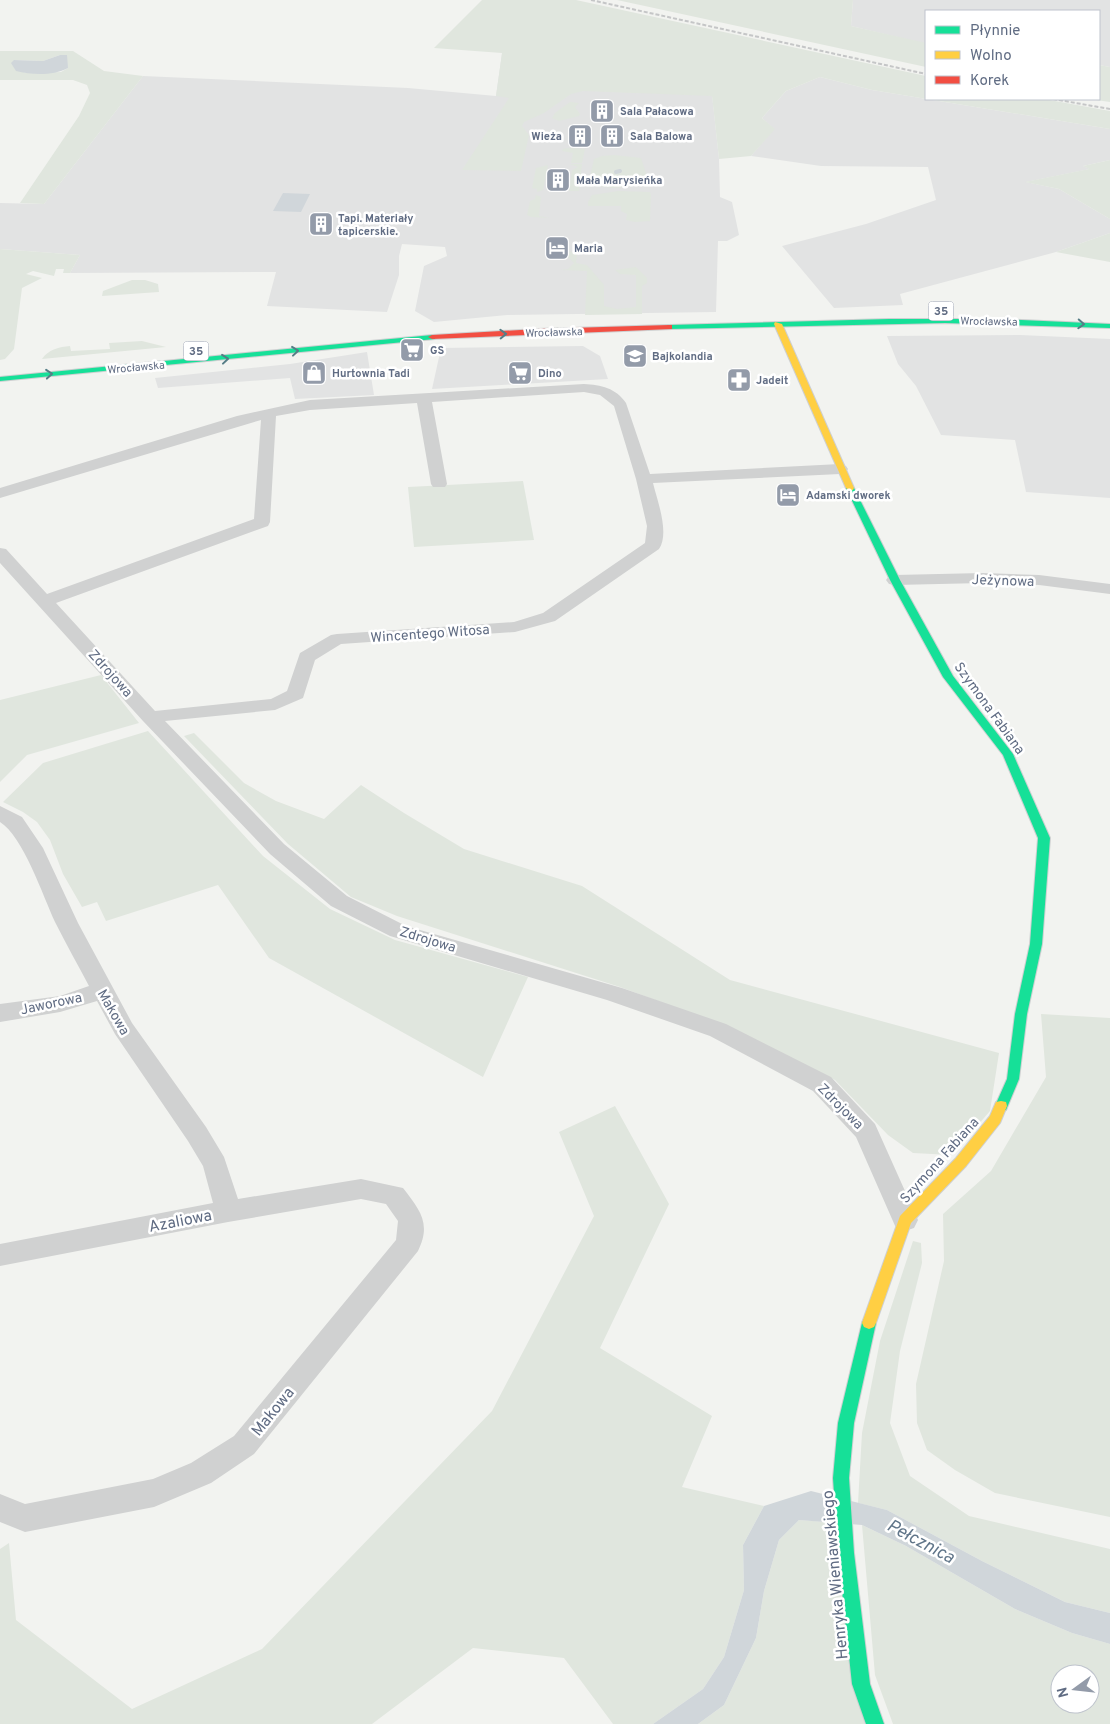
<svg xmlns="http://www.w3.org/2000/svg" width="1110" height="1724" viewBox="0 0 1110 1724" font-family="Overpass,sans-serif">
<style>
.built{fill:#e2e3e3}
.green{fill:#e0e6de;fill-rule:evenodd}
.water{fill:#d0d6da}
.lines{fill:none;stroke-linecap:round;stroke-linejoin:round}
.stream{stroke:#d0d6da;stroke-width:4}
.fast-casing{stroke:#ced0d1;stroke-width:2}
.slow-casing{stroke:#ced0d1;stroke-width:2}
.jam-casing{stroke:#ced0d1;stroke-width:2}
.street{fill:#d0d1d1;fill-rule:evenodd}
.fast{fill:#16e098;fill-rule:evenodd}
.slow{fill:#ffcf43;fill-rule:evenodd}
.jam{fill:#f24e42;fill-rule:evenodd}
.rail{stroke:#c5c6c7;stroke-width:2;stroke-dasharray:4 2;stroke-linecap:butt}
.oneway{stroke:#557d86}
.labels{text-anchor:middle;stroke-width:5;stroke-linejoin:round;paint-order:stroke}
.far-poi-label{font-size:11px;font-weight:bold;fill:#606c83;stroke:#fff;text-anchor:start}
.far-street-label{font-size:11px;fill:#606c83;stroke:#fff}
.shield{fill:#fff;stroke:#9098a8;stroke-width:1}
.shield-label{font-size:12px;font-weight:bold;fill:#606c83}
.street-label{font-size:14px;fill:#606c83;stroke:#fff}
.near-street-label{font-size:16px;fill:#606c83;stroke:#fff}
.near-water-label{font-size:18px;font-style:italic;fill:#607589;stroke:#fff}
</style>
<rect width="100%" height="100%" fill="#f2f3f0"/>
<g class="built">
<path d="M853 0H1110V67L1099 65V11H926V43H922L851 26Z"/>
<path d="M502 54 709 67 719 159 720 197 732 202 739 235 727 241H718L716 312 507 315 434 322 415 311 424 266 447 256 445 247 402 244 399 256V275L387 312 267 306 276 272 70 273 80 255 0 249V203L44 204 143 76 408 88 496 96Z"/>
<path d="M820 77 872 90 1110 129V160L1083 166 1090 169 1026 182 1059 189 1110 219V233L1056 252 900 294 903 305 834 308 782 246 866 224 936 200 928 167 821 166 751 156 774 129 762 118 786 91Z"/>
<path d="M1020 335 1110 339V498L1026 492 1015 440 941 435 916 386 898 364 887 336Z"/>
<path d="M583 346 600 356 608 379 432 389 441 348Z"/>
<path d="M367 352 374 395 295 399 290 378 158 388 155 378 290 364Z"/>
</g>
<g class="green">
<path d="M482 0H576L926 76V99H1044L1110 111V129L872 90 820 77 786 91 762 118 775 129 751 156 719 159 712 96 583 91 571 94 544 113 524 122 522 126 529 135 521 171 462 170 509 98 496 96 502 53 434 48Z"/>
<path d="M617 0H853L851 26 926 43V67Z"/>
<path d="M0 51H73L104 71 143 76 44 204 20 203 79 116 90 93 87 85 73 80H0ZM60 55 68 68 61 72 25 73 14 60 43 61Z"/>
<path d="M1099 65 1110 67V102L1089 99H1099Z"/>
<path d="M570 102 579 103 575 107 580 114 579 116 559 121 552 118 555 113Z"/>
<path d="M568 148 585 149 582 163H571L573 153 562 151 563 149Z"/>
<path d="M614 155 641 158 648 179 647 185 612 188 591 185V172L594 159 602 156Z"/>
<path d="M1110 160V219L1059 189 1025 182 1089 169 1083 166Z"/>
<path d="M570 164H582L579 191H569L572 170 578 167Z"/>
<path d="M548 165 543 190 537 192V189L532 188 536 168Z"/>
<path d="M618 191 650 192 651 195 650 221 635 222 626 220 627 214 621 211V206H588V202L592 195Z"/>
<path d="M536 195 541 197 539 216 549 218 531 217 527 215 530 201 535 199Z"/>
<path d="M1110 233V262L1056 252Z"/>
<path d="M0 249 80 255 70 273H63L64 269H56L54 276 33 271 26 274 42 278 22 288 14 349 5 359 0 360Z"/>
<path d="M564 250 577 253 576 263 587 265 604 285V306L617 309 636 307V275L620 274 615 270 636 267 647 278V283L642 286V314L585 315 587 271 561 270 568 269 574 263 569 258 563 256Z"/>
<path d="M132 280H145L158 284 159 292 102 296 103 291Z"/>
<path d="M142 341 166 347 42 359C49 349 59 347 70 346L71 351 110 349 109 343Z"/>
<path d="M523 481 534 540 414 547 408 487Z"/>
<path d="M101 675 139 723 27 755 0 782V700Z"/>
<path d="M148 731 263 856 330 909 395 940 528 977 483 1077 269 958 218 885 106 921 97 902 82 907 63 874 50 840 37 822 23 812 3 802 43 763Z"/>
<path d="M194 733 244 783 276 801 324 819 361 785 404 813 464 849 582 886 730 980 999 1053 990 1111 952 1155 913 1153 888 1135 835 1080 726 1026 620 987 397 916 351 897 288 844 184 736Z"/>
<path d="M1041 1014 1110 1018V1517L995 1493 955 1470 927 1450 917 1423 916 1384 944 1261 943 1214 991 1171 1046 1077Z"/>
<path d="M615 1106 669 1204 600 1348 712 1416 682 1487 764 1506 743 1545 744 1590 724 1657 703 1689 653 1724H613L564 1658 473 1648 372 1724H0V1549L9 1543 16 1620 132 1709 262 1649 492 1411 594 1216 559 1132Z"/>
<path d="M913 1241 921 1243 922 1263 900 1351 890 1423 910 1476 969 1516 1110 1549V1613L1065 1602 982 1561 887 1510 858 1503 862 1433 880 1341Z"/>
<path d="M799 1520 827 1522 865 1724H698L724 1705 756 1638 764 1591 779 1540Z"/>
<path d="M862 1525 906 1546 1015 1609 1072 1633 1110 1644V1724H893L875 1675ZM1060 1674H1090V1704H1060Z"/>
</g>
<g class="water">
<path d="M60 55H67L68 68C53 76 32 75 16 71L11 63 14 60 43 61Z"/>
<path d="M283 193 310 194 301 212 273 211Z"/>
<path d="M811 1491 887 1510 982 1561 1065 1602 1110 1613V1644L1072 1633 1015 1609 906 1546 862 1525 799 1520 779 1540 764 1591 756 1638 724 1705 698 1724H653L703 1689 724 1657 744 1590 743 1545 764 1506Z"/>
</g>
<g class="lines">
<path class="stream" d="M616 172 620 171"/>
<defs>
<g id="fast">
<path d="M889 319H1000L1110 324V328L945 323 669 329 665 327 669 325Z"/>
<path d="M432 335H435V339L0 381V377Z"/>
<path d="M850 485 854 488 900 580 953 676 1013 754 1050 838 1042 944 1027 1014 1019 1079 1006 1110 1001 1111 996 1110 995 1106 1007 1079 1015 1014 1030 944 1038 838 1003 755 943 677 890 580 846 488Z"/>
<path d="M869 1317 874 1319 876 1323 854 1423 849 1478 854 1553 870 1684 884 1724H866L852 1684 838 1553 833 1478 838 1423 862 1323 864 1319Z"/>
</g>
<g id="slow">
<path d="M775 322 782 324 854 488 853 490 850 491 846 488 774 324Z"/>
<path d="M1001 1101 1006 1102 1007 1106 1000 1123 966 1166 911 1223 876 1323 874 1327 869 1329 864 1327 862 1323 900 1216 956 1158 990 1116 996 1102Z"/>
</g>
<path id="jam" d="M669 325H672V329L432 339 428 337 432 335 537 329Z"/>
</defs>
<use href="#fast" class="fast-casing"/>
<use href="#slow" class="slow-casing"/>
<use href="#jam" class="jam-casing"/>
<g class="street">
<path d="M584 384C601 385 616 388 626 403L650 474 840 464 846 466 848 469 846 472 840 474 653 483C657 500 670 533 659 549L555 621 515 632 341 644 315 660 303 698 275 710 165 721 284 844 347 896 406 926 622 988 726 1024 831 1077 875 1124 918 1220 914 1228 905 1231 896 1228 856 1137 813 1091 710 1036 607 1000 390 936 331 906 270 854 143 721 0 563V548L6 549 47 594 254 519 261 420 0 498V488L237 416 310 400ZM584 392 600 395 614 406 636 479 647 526 645 543 543 613 514 622 337 634 331 635 300 653 287 691 271 699 155 711 56 603 268 526 270 522 276 416 310 410 417 403 431 484 433 487H445L447 484 432 402Z"/>
<path d="M983 573 1039 575 1110 584V594L1039 585 983 583 895 585 889 584 886 580 889 576 895 575Z"/>
<path d="M0 806 22 817 43 848 78 923 132 1023 206 1127 224 1157 238 1199 361 1179 403 1188C419 1209 432 1223 418 1251L254 1454 211 1483 154 1507 25 1532 0 1522V1494L25 1504 153 1479 191 1463 234 1436 396 1240 398 1221 386 1204 361 1199 228 1222 0 1266V1244L213 1203 203 1166 188 1141 115 1034 97 1001 60 1012 0 1022V1004L60 996 89 986C78 965 66 944 55 922 43 896 23 836 0 822Z"/>
</g>
<use href="#fast" class="fast"/>
<use href="#slow" class="slow"/>
<use href="#jam" class="jam"/>
<g class="rail">
<path d="M591 0 926 74"/>
<path d="M1053 99 1110 109"/>
</g>
</g>
<defs><path id="oneway-chevron" d="M-2-3.5L2.5 0L-2 3.5" fill="none" stroke-width="1.6" stroke-linecap="round" stroke-linejoin="round" transform="scale(1.25)"/></defs>
<g class="oneway">
<use href="#oneway-chevron" transform="translate(1081 324) rotate(3)"/>
<use href="#oneway-chevron" transform="translate(503 334) rotate(-2)"/>
<use href="#oneway-chevron" transform="translate(295 351) rotate(-6)"/>
<use href="#oneway-chevron" transform="translate(225 359) rotate(-6)"/>
<use href="#oneway-chevron" transform="translate(49 374) rotate(-5)"/>
</g>
<defs>
<symbol id="building-square" viewBox="-11 -11 22 22"><rect x="-9" y="-9" width="18" height="18" rx="4" fill="#939ba9" stroke="#fff"/><path d="M-4-6H4V6H1V3H-1V6H-4ZM-2.5-4.3h1.7v1.8h-1.7ZM.8-4.3h1.7v1.8H.8ZM-2.5-1h1.7V.8h-1.7ZM.8-1h1.7V.8H.8Z" fill="#fff"/></symbol>
<symbol id="hotel-square" viewBox="-11 -11 22 22"><rect x="-9" y="-9" width="18" height="18" rx="4" fill="#939ba9" stroke="#fff"/><path d="M-6-4.5h1.5V1H6V5H4.5V3h-9V5H-6ZM-4 0a1.8 1.8 0 1 1 3.6 0ZM.5 0V-2.5h3Q6-2.5 6 0Z" fill="#fff"/></symbol>
<symbol id="supermarket-square" viewBox="-11 -11 22 22"><rect x="-9" y="-9" width="18" height="18" rx="4" fill="#939ba9" stroke="#fff"/><path d="M-6-5.5h2.5l.6 2H6L4.5 2H-2.5L-4.4-4H-6ZM-1.5 3.2a1.3 1.3 0 1 0 .1 0ZM3 3.2a1.3 1.3 0 1 0 .1 0Z" fill="#fff"/></symbol>
<symbol id="school-square" viewBox="-11 -11 22 22"><rect x="-9" y="-9" width="18" height="18" rx="4" fill="#939ba9" stroke="#fff"/><path d="M0-5L7-2L0 1L-7-2ZM-4 1L0 2.5L4 1V4Q0 6-4 4Z" fill="#fff"/></symbol>
<symbol id="shop-square" viewBox="-11 -11 22 22"><rect x="-9" y="-9" width="18" height="18" rx="4" fill="#939ba9" stroke="#fff"/><path d="M-5-2.5h2.3a2.7 3.5 0 0 1 5.4 0H5L5.5 6h-11ZM-1.5-2.5h3a1.5 2.3 0 0 0-3 0Z" fill="#fff"/></symbol>
<symbol id="pharmacy-square" viewBox="-11 -11 22 22"><rect x="-9" y="-9" width="18" height="18" rx="4" fill="#939ba9" stroke="#fff"/><path d="M-2-6h4v4h4v4h-4v4h-4v-4h-4v-4h4Z" fill="#fff"/></symbol>
</defs>
<g fill-rule="evenodd">
<use href="#building-square" x="588" y="97" width="28" height="28"/>
<use href="#building-square" x="566" y="122" width="28" height="28"/>
<use href="#building-square" x="598" y="122" width="28" height="28"/>
<use href="#building-square" x="544" y="166" width="28" height="28"/>
<use href="#building-square" x="307" y="210" width="28" height="28"/>
<use href="#hotel-square" x="543" y="234" width="28" height="28"/>
<use href="#supermarket-square" x="398" y="336" width="28" height="28"/>
<use href="#school-square" x="621" y="342" width="28" height="28"/>
<use href="#shop-square" x="300" y="359" width="28" height="28"/>
<use href="#supermarket-square" x="506" y="359" width="28" height="28"/>
<use href="#pharmacy-square" x="725" y="366" width="28" height="28"/>
<use href="#hotel-square" x="774" y="481" width="28" height="28"/>
</g>
<g class="labels">
<g class="far-poi-label">
<text x="620" y="115">Sala Pałacowa</text>
<text x="562" y="140" text-anchor="end">Wieża</text>
<text x="630" y="140">Sala Balowa</text>
<text x="576" y="184">Mała Marysieńka</text>
<text x="338" y="222">Tapi. Materiały<tspan x="338" dy="13">tapicerskie.</tspan></text>
<text x="574" y="252">Maria</text>
<text x="430" y="354">GS</text>
<text x="652" y="360">Bajkolandia</text>
<text x="332" y="377">Hurtownia Tadi</text>
<text x="538" y="377">Dino</text>
<text x="756" y="384">Jadeit</text>
<text x="806" y="499">Adamski dworek</text>
</g>
<g class="far-street-label">
<text transform="translate(989 321) rotate(1)" y="4">Wrocławska</text>
<text transform="translate(554 332) rotate(-2)" y="4">Wrocławska</text>
<text transform="translate(136 367) rotate(-5)" y="4">Wrocławska</text>
</g>
<g class="shield">
<rect x="928.5" y="301.5" width="25" height="19" rx="4"/>
<rect x="183.5" y="341.5" width="25" height="19" rx="4"/>
</g>
<g class="shield-label">
<text x="941" y="315">35</text>
<text x="196" y="355">35</text>
</g>
<g class="street-label">
<text transform="translate(1003 580) rotate(2)" y="5">Jeżynowa</text>
<text transform="translate(430 633) rotate(-4)" y="5">Wincentego Witosa</text>
<text transform="translate(111 673) rotate(48)" y="5">Zdrojowa</text>
<text transform="translate(990 708) rotate(54)" y="5">Szymona Fabiana</text>
<text transform="translate(428 939) rotate(17)" y="5">Zdrojowa</text>
<text transform="translate(51 1003) rotate(-12)" y="5">Jaworowa</text>
<text transform="translate(114 1012) rotate(60)" y="5">Makowa</text>
<text transform="translate(841 1106) rotate(45)" y="5">Zdrojowa</text>
<text transform="translate(939 1160) rotate(-48)" y="5">Szymona Fabiana</text>
</g>
<g class="near-street-label">
<text transform="translate(180 1220) rotate(-11)" y="6">Azaliowa</text>
<text transform="translate(272 1411) rotate(-51)" y="6">Makowa</text>
<text transform="translate(834 1575) rotate(-95)" y="6">Henryka Wieniawskiego</text>
</g>
<g class="near-water-label">
<text transform="translate(921 1541) rotate(28)" y="6">Pełcznica</text>
</g>
</g>
<rect x="925" y="10" width="175" height="90" fill="#ffffff" stroke="#bfc4cd"/>
<rect x="935" y="26" width="25" height="8" fill="#16e098" stroke="#bfc4cd"/>
<text x="970" y="35" font-size="15" fill="#606c83">Płynnie</text>
<rect x="935" y="51" width="25" height="8" fill="#ffcf43" stroke="#bfc4cd"/>
<text x="970" y="60" font-size="15" fill="#606c83">Wolno</text>
<rect x="935" y="76" width="25" height="8" fill="#f24e42" stroke="#bfc4cd"/>
<text x="970" y="85" font-size="15" fill="#606c83">Korek</text>
<g transform="translate(1075 1689) rotate(255)"><circle r="24" fill="#ffffff" stroke="#bfc4cd"/>
<path d="M0-4L9 19L0 12L-9 19Z" fill="#939ba9"/>
<text y="-8" font-size="14" font-weight="bold" text-anchor="middle" fill="#606c83">N</text>
</g>
</svg>
